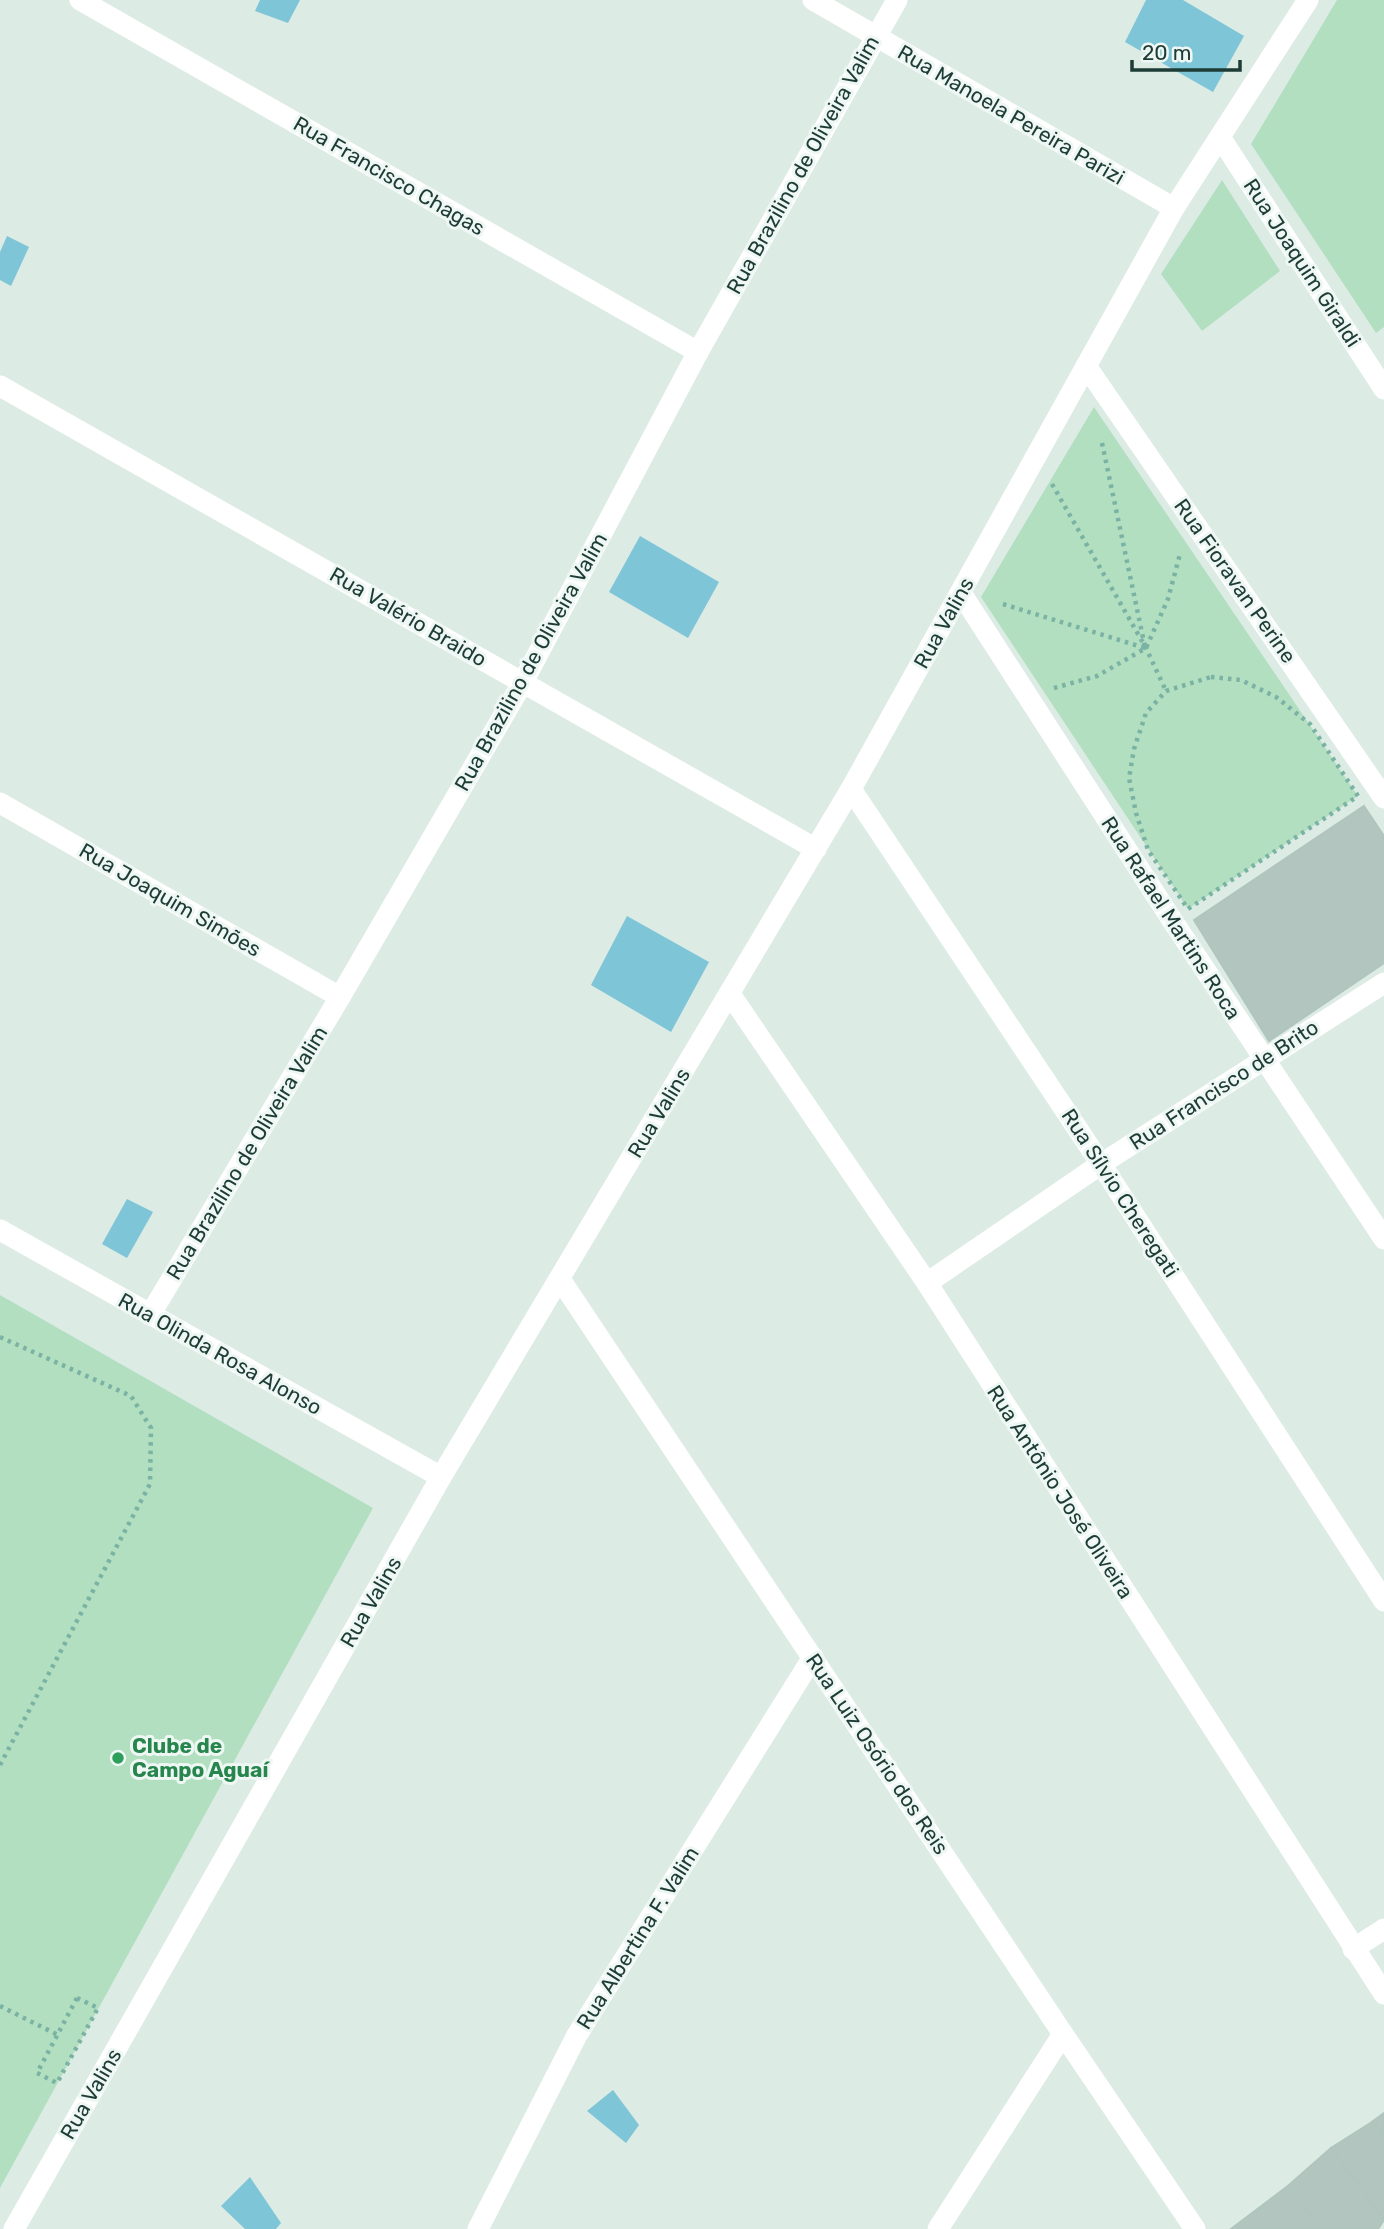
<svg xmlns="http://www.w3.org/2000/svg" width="1384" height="2229" viewBox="0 0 1384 2229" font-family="Rubik,sans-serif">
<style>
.green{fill:#b3dfc1}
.water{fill:#7ec5d7}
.building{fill:#b2c6bf;stroke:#afc5bd;stroke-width:2}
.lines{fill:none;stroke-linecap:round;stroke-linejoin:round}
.path{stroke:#7ab2a4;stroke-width:4.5;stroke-dasharray:3.5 5;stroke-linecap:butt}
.minor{stroke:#fff;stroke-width:21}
.tertiary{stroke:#fff;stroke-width:21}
.leisure-dot{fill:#2e9e5b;stroke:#eef7f3;stroke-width:2.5}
.labels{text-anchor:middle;stroke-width:6;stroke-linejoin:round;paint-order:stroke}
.street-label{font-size:21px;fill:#1d3c35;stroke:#eef7f3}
.leisure-label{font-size:21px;font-weight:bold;fill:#27864d;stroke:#eef7f3;text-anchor:start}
</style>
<rect width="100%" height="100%" fill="#ddebe5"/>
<g class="green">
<path d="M1337 0H1384V327L1376 333 1251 144Z"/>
<path d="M1222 180 1280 271 1202 331 1161 274Z"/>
<path d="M1094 407 1358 796 1188 909 981 597Z"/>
<path d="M0 1295 373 1508 0 2188Z"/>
</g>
<g class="water">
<path d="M260 0H300L288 23 255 11Z"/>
<path d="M1146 0H1183L1244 36 1213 92 1125 42Z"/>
<path d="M7 236 29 247 11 286 0 280V252Z"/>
<path d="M640 536 719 582 688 638 609 592Z"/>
<path d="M627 916 709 962 671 1032 591 985Z"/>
<path d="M127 1199 153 1212 127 1258 102 1244Z"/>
<path d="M613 2090 639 2125 626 2143 587 2111Z"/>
<path d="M250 2177 281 2223 276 2229H245L221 2206Z"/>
</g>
<g class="building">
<path d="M1364 806 1384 836V963L1269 1041 1194 920Z"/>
<path d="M1384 2113V2135L1372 2122Z"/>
<path d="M1372 2122 1384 2135V2220L1331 2148Z"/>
<path d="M1331 2148 1384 2220 1378 2229H1321L1288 2186Z"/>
<path d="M1288 2186 1321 2229H1231Z"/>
</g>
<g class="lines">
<g class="path">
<path d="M1102 443 1145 647"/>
<path d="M1052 484 1146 648 1166 691"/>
<path d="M1003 604 1145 648"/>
<path d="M1211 677 1241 680 1276 697 1310 724 1358 796 1188 909 1148 850 1136 813 1129 778 1134 749 1146 713 1166 691Z"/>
<path d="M1054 688 1097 676 1146 648 1168 599 1180 554"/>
<path d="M0 1337 131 1396 151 1428 150 1484 0 1765"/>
<path d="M77 1998 98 2008 57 2083 37 2073Z"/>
<path d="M0 2006 58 2035"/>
</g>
<g class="minor">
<path d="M80 0 698 352"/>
<path d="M813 0 1174 208"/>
<path d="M1220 137 1384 389"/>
<path d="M1086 366 1384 798"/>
<path d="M0 386 816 849"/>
<path d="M961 593 1172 920 1384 1239"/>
<path d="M851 789 1101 1164 1384 1601"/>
<path d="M0 803 340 997"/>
<path d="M730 994 927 1283 1384 1994"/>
<path d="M0 1230 441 1477"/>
<path d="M560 1279 1063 2034 1195 2229"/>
<path d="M927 1283 1101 1164 1384 983"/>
<path d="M150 1315 340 997 523 682 698 352 897 0"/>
<path d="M1353 1949 1384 1929"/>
<path d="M478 2229 577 2035 813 1657"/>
<path d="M938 2229 1063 2034"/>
</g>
<path class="tertiary" d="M14 2229 441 1477 851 789 1174 208 1308 0"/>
</g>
<circle class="leisure-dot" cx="118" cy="1758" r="7"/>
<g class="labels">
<g class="street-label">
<text transform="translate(1011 115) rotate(30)" y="7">Rua Manoela Pereira Parizi</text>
<text transform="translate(803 165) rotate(-61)" y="7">Rua Brazilino de Oliveira Valim</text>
<text transform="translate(389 176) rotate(30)" y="7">Rua Francisco Chagas</text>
<text transform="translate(1302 263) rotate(57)" y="7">Rua Joaquim Giraldi</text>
<text transform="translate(1235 581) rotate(55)" y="7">Rua Fioravan Perine</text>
<text transform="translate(408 617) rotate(30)" y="7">Rua Valério Braido</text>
<text transform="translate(944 623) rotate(-61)" y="7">Rua Valins</text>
<text transform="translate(531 662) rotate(-61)" y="7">Rua Brazilino de Oliveira Valim</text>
<text transform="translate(170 900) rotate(30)" y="7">Rua Joaquim Simões</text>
<text transform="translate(1171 918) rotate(57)" y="7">Rua Rafael Martins Roca</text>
<text transform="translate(1224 1085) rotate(-33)" y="7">Rua Francisco de Brito</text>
<text transform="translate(659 1113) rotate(-59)" y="7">Rua Valins</text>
<text transform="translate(247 1153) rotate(-59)" y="7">Rua Brazilino de Oliveira Valim</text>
<text transform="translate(1120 1193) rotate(57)" y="7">Rua Sílvio Cheregati</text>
<text transform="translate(220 1354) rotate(29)" y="7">Rua Olinda Rosa Alonso</text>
<text transform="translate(1060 1492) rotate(57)" y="7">Rua Antônio José Oliveira</text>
<text transform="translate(371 1602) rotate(-60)" y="7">Rua Valins</text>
<text transform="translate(877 1754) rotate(56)" y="7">Rua Luiz Osório dos Reis</text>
<text transform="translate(638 1938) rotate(-58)" y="7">Rua Albertina F. Valim</text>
<text transform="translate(91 2094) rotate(-60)" y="7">Rua Valins</text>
</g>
<g class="leisure-label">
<text x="132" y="1753">Clube de<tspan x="132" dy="24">Campo Aguaí</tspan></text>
</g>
</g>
<path d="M1132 60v10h108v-10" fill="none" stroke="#1d3c35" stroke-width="3.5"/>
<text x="1142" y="60" font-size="21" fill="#1d3c35" stroke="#eef7f3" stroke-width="5" paint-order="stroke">20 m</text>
</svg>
